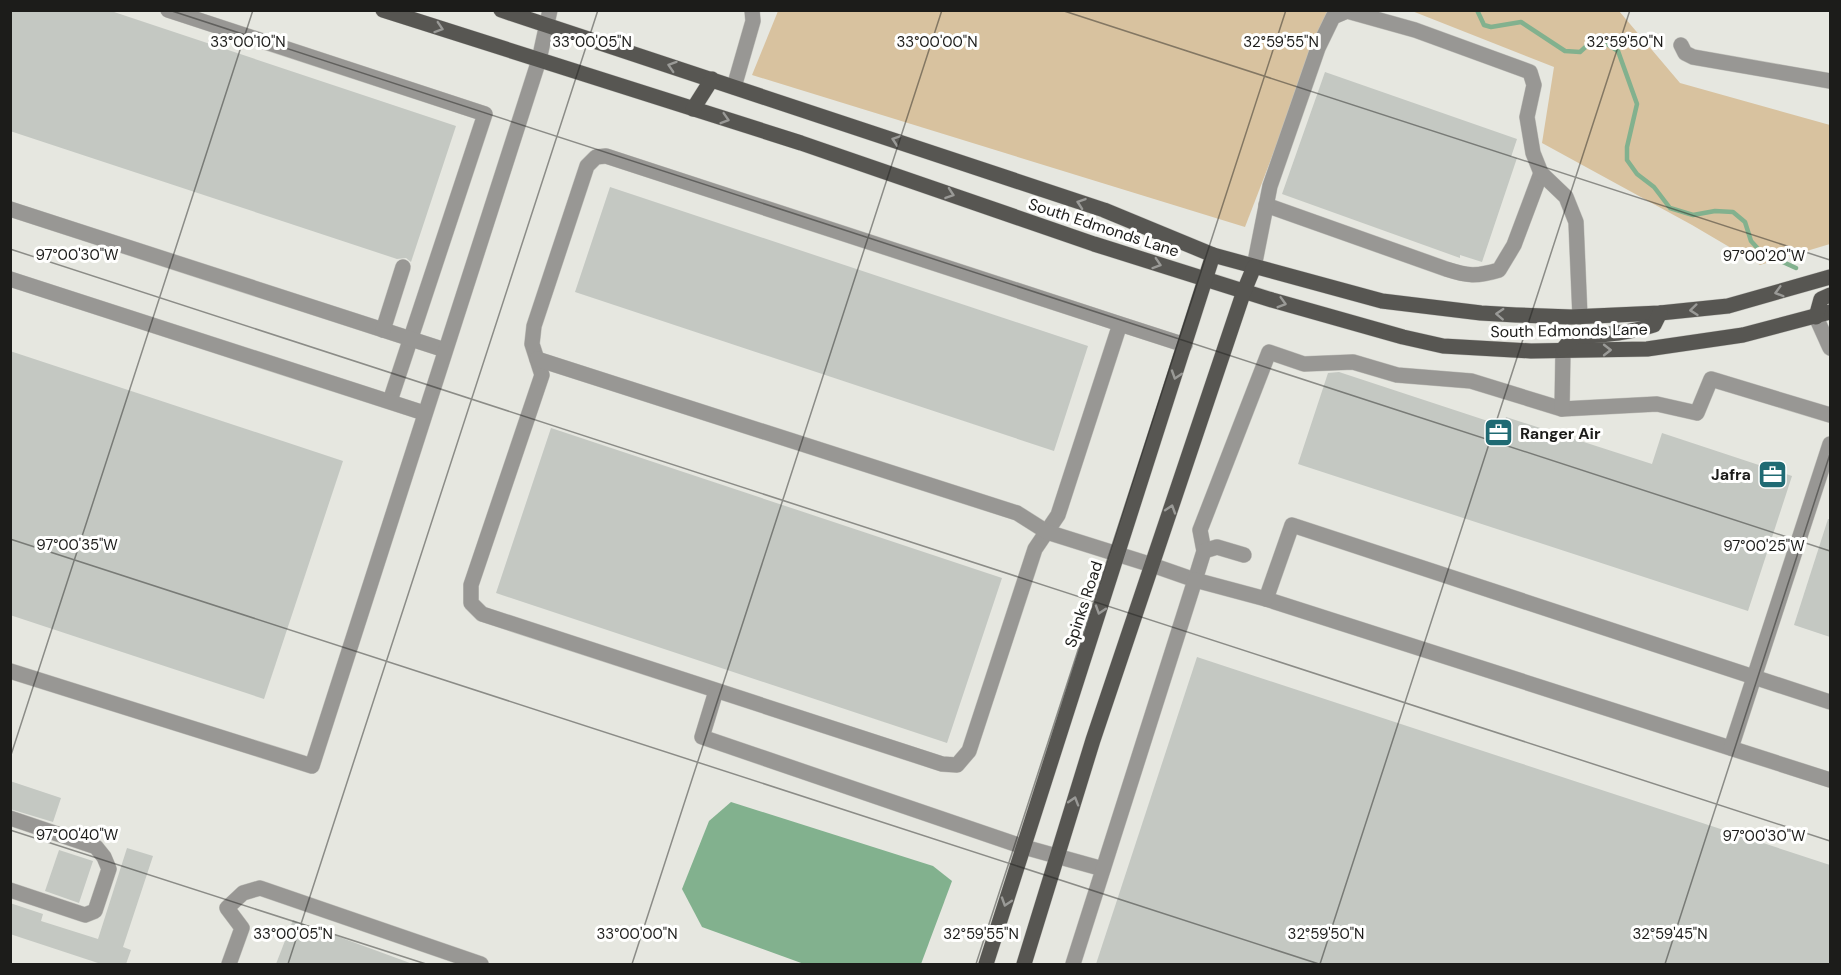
<svg xmlns="http://www.w3.org/2000/svg" width="1841" height="975" viewBox="0 0 1841 975" font-family="'DM Sans',sans-serif">
<style>
.green{fill:#d8c29f}
.water{fill:#82b18e}
.lines{fill:none;stroke-linecap:round;stroke-linejoin:round}
.stream{stroke:#82b18e;stroke-width:4.5}
.building{fill:#c4c8c2}
.minor-casing{stroke:#c2c2bc;stroke-width:16}
.major-casing{stroke:#c2c2bc;stroke-width:16}
.minor{stroke:#989794;stroke-width:15}
.major{stroke:#575652;stroke-width:15}
.oneway{stroke:#9a9a97}
.ticks{fill:none;stroke:#1c1c1a;stroke-width:1.5;stroke-opacity:0.45}
.labels{text-anchor:middle;stroke-width:6;stroke-linejoin:round;paint-order:stroke}
.street-label{font-size:16px;fill:#1c1c1a;stroke:#fffffe}
.poi-label{font-size:16px;font-weight:bold;fill:#1c1c1a;stroke:#fffffe;text-anchor:start}
.ticks-label{font-size:15px;text-anchor:middle;fill:#1c1c1a;stroke:#fffffe;stroke-width:6;stroke-linejoin:round;paint-order:stroke}
</style>
<rect width="100%" height="100%" fill="#e6e7e0"/>
<g class="green">
<path d="M778 11H1328L1245 227 752 75Z"/>
<path d="M1412 11H1619L1680 83 1830 125V244L1760 265 1692 225 1542 143 1554 67Z"/>
</g>
<path class="water" d="M731 802 933 866 952 881 921 964H804L702 927 682 889 709 821Z"/>
<g class="lines">
<path class="stream" d="M1477 10 1484 25 1491 27 1521 22 1565 51 1580 52 1591 42 1599 39 1618 51 1637 104 1627 147V160L1637 174 1654 187 1670 208 1693 215 1715 211 1733 212 1745 222 1751 241 1761 252 1796 268"/>
</g>
<g class="building">
<path d="M10 10H108L456 126 411 262 406 258 397 259 10 131Z"/>
<path d="M1325 72 1517 139 1511 157 1517 158 1482 262 1460 255V258L1282 194Z"/>
<path d="M610 187 1088 346 1054 451 575 292Z"/>
<path d="M10 351 343 461 264 699 10 615Z"/>
<path d="M1339 372 1503 426 1506 417 1652 464 1662 433 1792 476 1748 611 1298 464 1328 373Z"/>
<path d="M551 428 1002 578 947 743 496 593Z"/>
<path d="M1828 519H1830V637L1794 625Z"/>
<path d="M1197 657 1830 865V964H1096Z"/>
<path d="M10 781 61 798 53 822 10 809Z"/>
<path d="M127 848 153 856 123 947 131 950 126 964H101L10 934V903L43 914 41 921 98 939Z"/>
<path d="M59 850 93 861 79 903 45 891Z"/>
<path d="M293 920 410 963V964H276Z"/>
</g>
<g class="lines">
<defs>
<g id="minor">
<path d="M168 10 485 114 390 401"/>
<path d="M1681 45 1685 53 1693 57 1830 81"/>
<path d="M734 87 753 21 752 10"/>
<path d="M1266 205 1446 269C1468 276 1476 277 1499 270L1514 245 1541 173"/>
<path d="M10 209 445 350"/>
<path d="M1254 267 1270 186 1318 48 1333 17 1347 11 1415 30 1530 72 1534 85 1527 117 1533 153 1541 173 1566 197 1576 222 1580 317"/>
<path d="M10 279 424 413"/>
<path d="M1816 317 1830 348"/>
<path d="M1120 324 1058 515 1035 549 969 751 957 765 942 764 482 614 471 603V585L542 375 532 344 534 326 587 166 596 157 606 156 1120 324 1185 345"/>
<path d="M383 330 403 267"/>
<path d="M537 359 1017 513 1047 532 1152 565 1195 580 1204 551 1200 530 1269 352 1304 364 1353 362 1397 375 1471 381 1562 409 1657 404 1697 413 1711 379 1830 415"/>
<path d="M1562 409 1563 349"/>
<path d="M1204 551 1217 547 1244 555"/>
<path d="M1266 599 1830 780"/>
<path d="M10 671 312 766 539 60 550 10"/>
<path d="M716 691 702 737 1024 847 1103 869"/>
<path d="M1731 748 1830 444"/>
<path d="M10 818 96 847 104 857 109 869 95 911 85 915 10 890"/>
<path d="M229 964 242 928 227 908 243 893 260 888 481 964"/>
<path d="M1073 964 1195 580 1266 599 1292 525 1830 702"/>
</g>
<g id="major">
<path d="M383 10 801 143 1094 244 1272 300 1403 337 1443 346 1531 351 1647 349 1743 335 1830 312"/>
<path d="M501 10 1104 210 1213 255 1382 301 1481 313 1516 315 1571 317 1660 313 1728 306 1830 277"/>
<path d="M693 109 712 79"/>
<path d="M1816 317 1821 299 1830 295"/>
<path d="M1563 349 1573 337C1600 335 1627 334 1654 325L1660 313"/>
<path d="M986 964 1213 255"/>
<path d="M1024 964 1093 740 1244 291 1254 267"/>
</g>
</defs>
<use href="#minor" class="minor-casing"/>
<use href="#major" class="major-casing"/>
<use href="#minor" class="minor"/>
<use href="#major" class="major"/>
</g>
<defs><path id="oneway-chevron" d="M-2-3.5L2.5 0L-2 3.5" fill="none" stroke-width="1.6" stroke-linecap="round" stroke-linejoin="round" transform="scale(1.5)"/></defs>
<g class="oneway">
<use href="#oneway-chevron" transform="translate(439 28) rotate(18)"/>
<use href="#oneway-chevron" transform="translate(672 66) rotate(-162)"/>
<use href="#oneway-chevron" transform="translate(725 119) rotate(17)"/>
<use href="#oneway-chevron" transform="translate(896 140) rotate(-161)"/>
<use href="#oneway-chevron" transform="translate(950 194) rotate(19)"/>
<use href="#oneway-chevron" transform="translate(1081 203) rotate(-161)"/>
<use href="#oneway-chevron" transform="translate(1157 264) rotate(18)"/>
<use href="#oneway-chevron" transform="translate(1779 292) rotate(164)"/>
<use href="#oneway-chevron" transform="translate(1282 303) rotate(16)"/>
<use href="#oneway-chevron" transform="translate(1694 310) rotate(174)"/>
<use href="#oneway-chevron" transform="translate(1500 314) rotate(-177)"/>
<use href="#oneway-chevron" transform="translate(1607 350)"/>
<use href="#oneway-chevron" transform="translate(1176 375) rotate(108)"/>
<use href="#oneway-chevron" transform="translate(1171 509) rotate(-72)"/>
<use href="#oneway-chevron" transform="translate(1100 610) rotate(108)"/>
<use href="#oneway-chevron" transform="translate(1074 801) rotate(-73)"/>
<use href="#oneway-chevron" transform="translate(1006 902) rotate(108)"/>
</g>
<path class="ticks" d="M169 10 1830 551M1061 10 1830 260M10 249 1830 841M10 539 1319 964M10 758 253 10M10 830 426 964M288 964 598 10M632 964 942 10M976 964 1286 10M1320 964 1630 10M1665 964 1830 454"/>
<defs>
<symbol id="office-square" viewBox="-11 -11 22 22"><rect x="-9" y="-9" width="18" height="18" rx="4" fill="#1f6a73" stroke="#fffffe"/><path d="M-6-3h4V-5.5h4V-3h4V5H-6ZM-1-4.5V-3h2v-1.5ZM-6 0V1H6V0Z" fill="#fff"/></symbol>
</defs>
<g fill-rule="evenodd">
<use href="#office-square" x="1482" y="416" width="33" height="33"/>
<use href="#office-square" x="1756" y="458" width="33" height="33"/>
</g>
<g class="labels">
<g class="street-label">
<text transform="translate(1104 227) rotate(18)" y="6">South Edmonds Lane</text>
<text transform="translate(1569 330) rotate(-1)" y="6">South Edmonds Lane</text>
<text transform="translate(1083 604) rotate(-72)" y="6">Spinks Road</text>
</g>
<g class="poi-label">
<text x="1520" y="439">Ranger Air</text>
<text x="1751" y="480" text-anchor="end">Jafra</text>
</g>
</g>
<g class="ticks-label">
<text x="248" y="47">33°00'10"N</text>
<text x="592" y="47">33°00'05"N</text>
<text x="937" y="47">33°00'00"N</text>
<text x="1281" y="47">32°59'55"N</text>
<text x="1625" y="47">32°59'50"N</text>
<text x="77" y="260">97°00'30"W</text>
<text x="1764" y="261">97°00'20"W</text>
<text x="77" y="550">97°00'35"W</text>
<text x="1764" y="551">97°00'25"W</text>
<text x="77" y="840">97°00'40"W</text>
<text x="1764" y="841">97°00'30"W</text>
<text x="1670" y="939">32°59'45"N</text>
<text x="293" y="939">33°00'05"N</text>
<text x="637" y="939">33°00'00"N</text>
<text x="981" y="939">32°59'55"N</text>
<text x="1326" y="939">32°59'50"N</text>
</g>
<rect width="1841" height="975" fill="none" stroke="#1c1c1a" stroke-width="24"/>
</svg>
